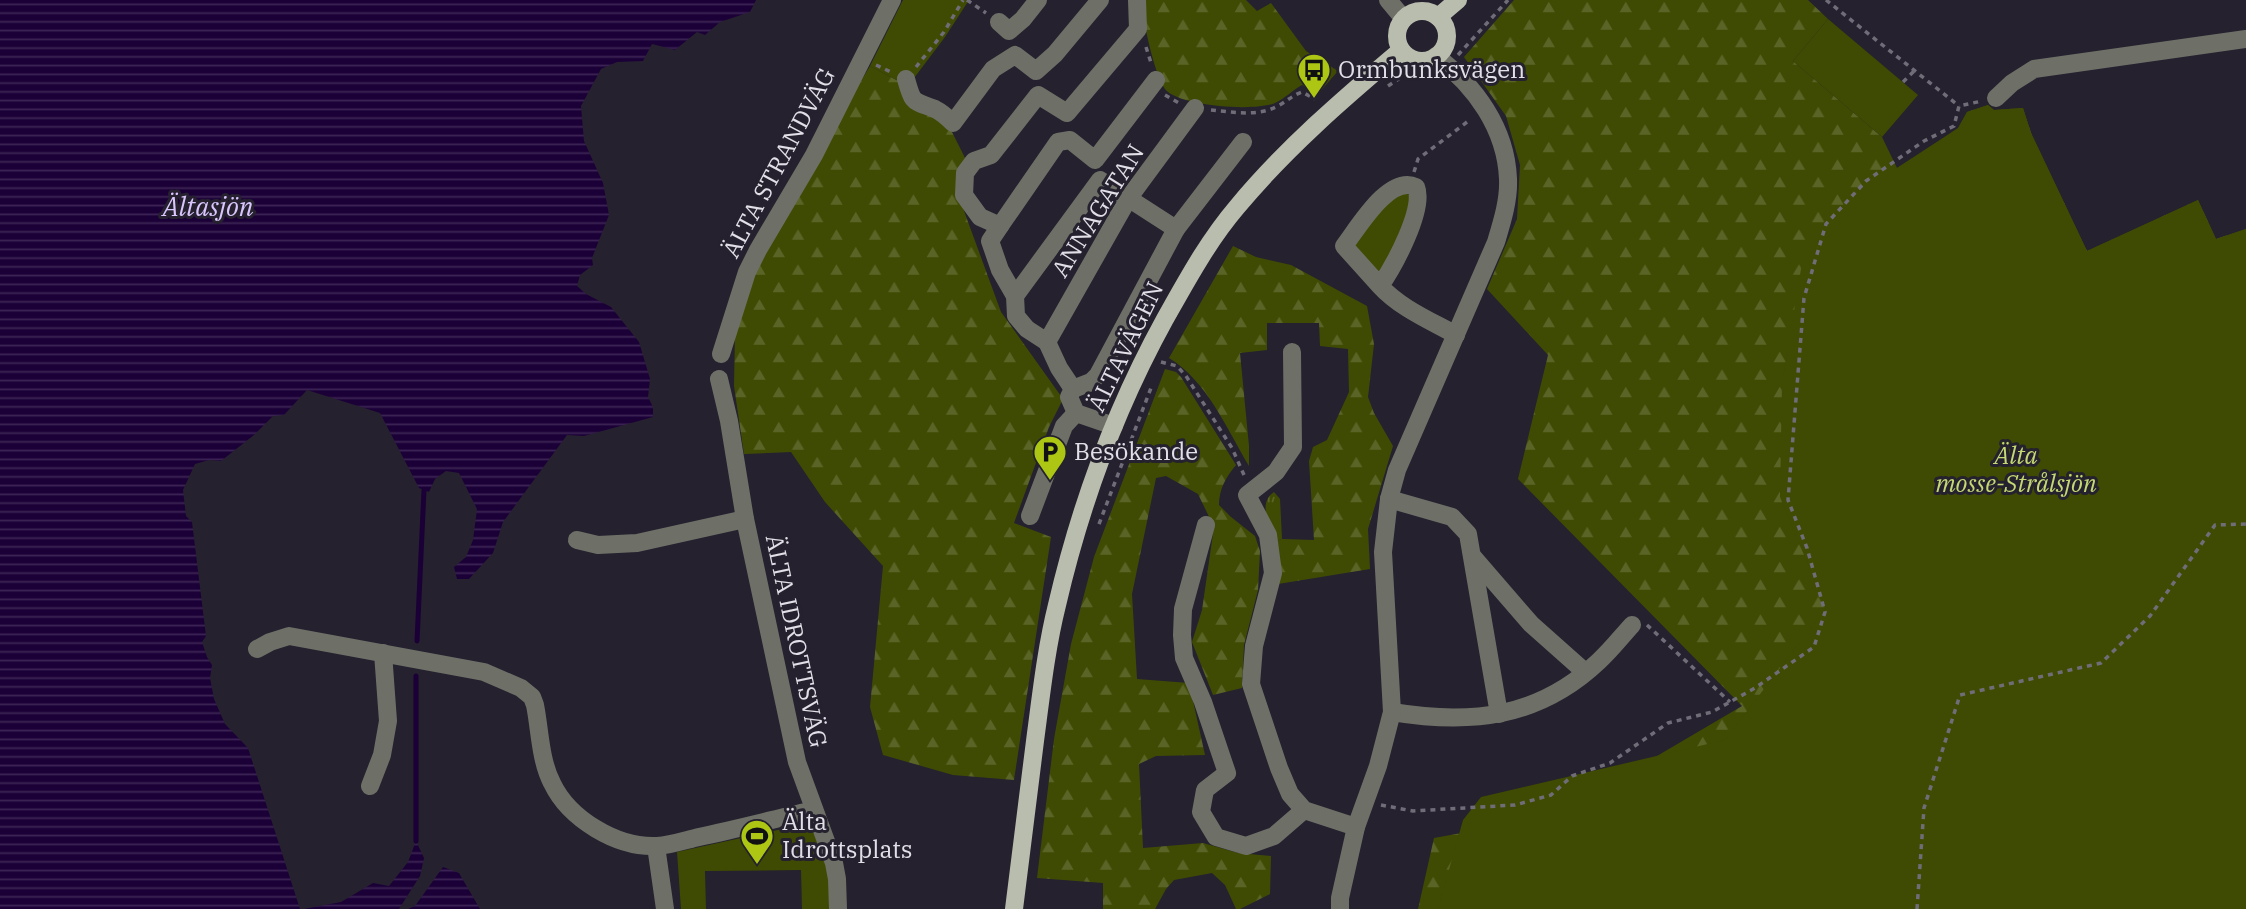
<svg xmlns="http://www.w3.org/2000/svg" width="2246" height="909" viewBox="0 0 2246 909" font-family="'IBM Plex Serif',serif">
<style>
.grass{fill:url(#grass-tufts)}
.forest{fill:url(#forest-firs)}
.park{fill:#3f4b02}
.water{fill:url(#water-rules)}
.lines{fill:none;stroke-linecap:round;stroke-linejoin:round}
.stream{stroke:#1b0037;stroke-width:5}
.path{stroke:#706c78;stroke-width:3.5;stroke-dasharray:5 5;stroke-linecap:butt}
.minor{stroke:#6e7068;stroke-width:18}
.major{stroke:#b9bdae;stroke-width:18}
.labels{text-anchor:middle;stroke-width:6;stroke-linejoin:round;paint-order:stroke}
.poi-label{font-size:24px;fill:#e2dfe8;stroke:#25212e;text-anchor:start}
.street-label{font-size:24px;fill:#e2dfe8;stroke:#25212e}
.park-label{font-size:24px;font-style:italic;fill:#c4d973;stroke:#25212e}
.water-label{font-size:26px;font-style:italic;fill:#d9c6fd;stroke:#25212e}
</style>
<defs>
<pattern id="grass-tufts" width="24" height="20" patternUnits="userSpaceOnUse" patternTransform="scale(1.75)"><rect width="24" height="20" fill="#3f4b02"/><path d="M3 7l-1-3M5 7V3M7 7l1-3M15 17l-1-3M17 17v-4M19 17l1-3" fill="none" stroke="#5a6427"/></pattern>
<pattern id="forest-firs" width="22" height="20" patternUnits="userSpaceOnUse" patternTransform="scale(1.75)"><rect width="22" height="20" fill="#3f4b02"/><path d="M5 1l3.5 6h-7zM16 11l3.5 6h-7z" fill="#5a6427"/></pattern>
<pattern id="water-rules" width="6" height="5" patternUnits="userSpaceOnUse" patternTransform="scale(1.75)"><rect width="6" height="5" fill="#1b0037"/><path d="M0 2.5h6" fill="none" stroke="#3c2554"/></pattern>
</defs>
<rect width="100%" height="100%" fill="#25212e"/>
<path class="grass" d="M1274 492 1280 499 1282 539 1276 541C1270 525 1257 504 1274 492Z"/>
<g class="forest">
<path d="M1141 0H1246L1257 11 1271 3 1306 51 1338 71 1317 95 1302 85C1293 90 1284 99 1275 103 1255 112 1178 106 1165 89 1154 74 1143 20 1141 0Z"/>
<path d="M1514 0H1808L1828 19 1793 61 1882 137 1897 168 1958 129 1967 112 1988 105 1994 110 2023 108 2031 133 2087 251 2198 200 2216 239 2246 229V909H1418L1434 838 1555 816 1742 706 1518 479 1548 355 1487 289 1517 219 1520 165 1506 116 1464 57Z"/>
<path d="M870 66 908 86 949 126 967 162 960 200 1001 312 1063 399 1049 427 1014 523 1051 537 1014 780 953 775 883 755 870 707 883 566 825 502 791 452 744 454 734 386 735 332 763 245Z"/>
<path d="M1233 246 1256 257 1291 265 1367 306 1374 344 1368 397 1374 413 1393 446 1368 529 1370 569 1278 584 1276 541 1282 539 1314 540 1309 461 1313 447 1327 440 1349 392 1348 349 1320 346 1319 323H1267V350L1240 353 1249 446V466C1227 429 1207 381 1169 358Z"/>
<path d="M1165 369 1176 372 1181 377 1236 465C1226 477 1219 489 1219 505L1231 517 1255 536 1260 551 1258 590 1244 645 1242 688 1213 695 1192 642 1202 610 1214 527 1198 494 1166 476 1156 478 1132 594 1137 679 1189 683 1205 755 1156 756 1139 764 1143 848 1203 843 1238 853 1271 856 1270 894 1240 909H1236L1225 885 1212 873 1174 880 1166 889 1155 909H1103V883L1037 878 1054 739 1071 644 1094 557Z"/>
</g>
<g class="park">
<path d="M903 0H969L945 37 908 86 870 66Z"/>
<path d="M1828 19 1918 95 1882 137 1793 61Z"/>
<path d="M1988 105 1994 110 2023 108 2031 133 2087 251 2198 200 2216 239 2246 229V909H1438L1463 820 1481 797 1725 740 1826 608 1780 497 1782 384 1802 263 1897 168 1958 128 1967 112Z"/>
<path d="M1393 193H1407L1413 200 1381 276 1352 245Z"/>
<path d="M820 823 838 909H802L801 870 705 871 706 909H681L677 852 787 828Z"/>
</g>
<g class="water">
<path d="M0 0H756L750 12 720 22 705 35 697 32 675 50 652 44 643 61 617 62 601 69 581 106 584 141 603 183 609 215 592 258 593 265 580 275 577 286 586 294 611 307 639 342 650 379 648 397 653 407V417L584 436 567 435 503 522 493 553 469 579H457L454 567 466 557 473 540 477 509 459 473 446 471 435 479 429 492 419 488 380 413 307 390 284 415 273 416 254 435 221 461 209 460 195 464 183 490 186 516 192 522 206 636 202 642 207 657 212 665 210 678 214 699 225 724 248 748 300 909H0Z"/>
<path d="M416 841 424 858 420 876 399 909H304L341 902 373 883 389 886 408 862Z"/>
<path d="M443 867 459 873 480 909H408L415 906Z"/>
</g>
<g class="lines">
<g class="stream">
<path d="M417 641 424 490"/>
<path d="M416 841V676"/>
</g>
<g class="path">
<path d="M967 0 986 13"/>
<path d="M1826 0 1959 106"/>
<path d="M1146 47 1152 66"/>
<path d="M1458 55 1508 0"/>
<path d="M876 65 891 72"/>
<path d="M916 67 944 32 963 0"/>
<path d="M1903 82 1914 71"/>
<path d="M1388 86 1400 78 1433 75"/>
<path d="M1165 95 1179 103"/>
<path d="M1211 110C1233 112 1257 117 1278 106 1287 101 1293 95 1302 92L1315 99"/>
<path d="M1414 172 1418 159 1471 119"/>
<path d="M1161 362 1177 366 1186 376 1232 448 1244 475"/>
<path d="M1099 524 1151 388"/>
<path d="M1647 625 1730 702"/>
<path d="M1381 805 1413 811 1446 809 1515 805 1551 795 1572 776 1610 763 1668 723 1712 712 1755 688 1814 647 1825 612 1807 548 1788 500 1804 298 1826 224 1866 181 1924 141 1954 126 1959 106 1982 101"/>
<path d="M1917 909 1924 808 1960 695 2101 663 2150 616 2215 525 2246 524"/>
</g>
<g class="minor">
<path d="M1388 0 1403 18"/>
<path d="M999 22 1009 31 1023 19 1038 0"/>
<path d="M906 79C913 104 912 100 935 109 941 112 948 118 953 123L993 69 1015 55 1036 71 1055 54 1100 0"/>
<path d="M1996 98 2012 83 2034 69 2246 39"/>
<path d="M1000 226 1058 142 1070 140 1095 160 1156 80"/>
<path d="M1380 286C1394 266 1425 209 1416 187 1389 174 1358 228 1344 246L1380 286C1400 308 1431 321 1456 335"/>
<path d="M1015 296 1100 180 1176 229"/>
<path d="M1047 342 1128 199 1195 108"/>
<path d="M1292 352 1293 447 1276 472 1247 495 1268 535 1273 573 1254 646 1251 684 1279 768 1290 794 1304 810 1356 827"/>
<path d="M721 354 747 272 758 250 814 155 892 0"/>
<path d="M719 379 729 421 745 519 797 762 834 863 837 879 838 909"/>
<path d="M1073 389 1059 368 1047 342 1027 329 1016 316 1015 296 1000 270 990 241 1000 226 980 217 964 195 965 173 974 161 991 155 1038 95 1067 113 1138 29 1137 0"/>
<path d="M1114 426 1076 413 1069 397 1073 389 1091 382 1098 375 1176 229 1243 142"/>
<path d="M1389 499 1452 517 1468 534 1499 714"/>
<path d="M1030 516 1064 426 1076 413"/>
<path d="M1206 525 1183 609 1182 635 1184 658 1203 702 1227 773 1205 790 1201 812 1216 837 1246 846 1274 836 1304 810"/>
<path d="M577 540 598 545 637 543 745 519"/>
<path d="M1473 557 1531 624 1585 672"/>
<path d="M257 649 270 642 289 636 484 672 521 688 532 697 535 705C540 730 540 760 552 783 569 819 617 848 657 846 671 845 686 840 699 837 737 829 775 819 814 810"/>
<path d="M1392 712C1471 725 1539 718 1599 661 1611 650 1621 637 1632 625"/>
<path d="M370 786 382 755 388 721 383 653"/>
<path d="M656 846 665 909"/>
<path d="M1340 909V898L1356 827 1378 766 1392 712 1383 552 1389 499 1397 470 1496 242C1502 222 1509 200 1508 179 1506 128 1475 86 1436 56"/>
</g>
<g class="major">
<circle cx="1422" cy="36" r="25"/>
<path d="M1438 17 1458 0"/>
<path d="M1014 909C1021 853 1028 797 1035 741 1041 696 1046 649 1057 605 1080 506 1116 408 1165 319 1187 280 1208 241 1237 207 1285 149 1343 99 1401 50"/>
</g>
</g>
<defs>
<symbol id="bus-pin" viewBox="-11 -11 22 30"><path d="M0 17L-7.5 6A9.5 9.5 0 1 1 7.5 6Z" fill="#acc613" stroke="#25212e"/><path d="M-5-6H5V4H4V6H2V4H-2V6H-4V4H-5ZM-3.5-4V0h7V-4ZM-3.5 1.2v1.5H-2V1.2ZM2 1.2v1.5H3.5V1.2Z" fill="#111"/></symbol>
<symbol id="parking-pin" viewBox="-11 -11 22 30"><path d="M0 17L-7.5 6A9.5 9.5 0 1 1 7.5 6Z" fill="#acc613" stroke="#25212e"/><path d="M-3.5-5.5H1a3.5 3.5 0 0 1 0 7H-1V5.5H-3.5ZM-1-3.4V-.6H.8a1.4 1.4 0 0 0 0-2.8Z" fill="#111"/></symbol>
<symbol id="stadium-pin" viewBox="-11 -11 22 30"><path d="M0 17L-7.5 6A9.5 9.5 0 1 1 7.5 6Z" fill="#acc613" stroke="#25212e"/><path d="M0-5a6.5 5 0 1 0 0 10a6.5 5 0 1 0 0-10ZM-3.5-1.8h7v3.6h-7Z" fill="#111"/></symbol>
</defs>
<g fill-rule="evenodd">
<use href="#bus-pin" x="1295" y="51" width="38" height="52"/>
<use href="#parking-pin" x="1031" y="433" width="38" height="52"/>
<use href="#stadium-pin" x="738" y="817" width="38" height="52"/>
</g>
<g class="labels">
<g class="poi-label">
<text x="1338" y="78">Ormbunksvägen</text>
<text x="1074" y="460">Besökande</text>
<text x="782" y="830">Älta<tspan x="782" dy="28">Idrottsplats</tspan></text>
</g>
<g class="street-label">
<text transform="translate(779 163) rotate(-62)" y="8">ÄLTA STRANDVÄG</text>
<text transform="translate(1098 211) rotate(-58)" y="8">ANNAGATAN</text>
<text transform="translate(1126 347) rotate(-64)" y="8">ÄLTAVÄGEN</text>
<text transform="translate(796 641) rotate(78)" y="8">ÄLTA IDROTTSVÄG</text>
</g>
<g class="park-label">
<text x="2016" y="464">Älta<tspan x="2016" dy="28">mosse-Strålsjön</tspan></text>
</g>
<g class="water-label">
<text x="208" y="216">Ältasjön</text>
</g>
</g>
</svg>
